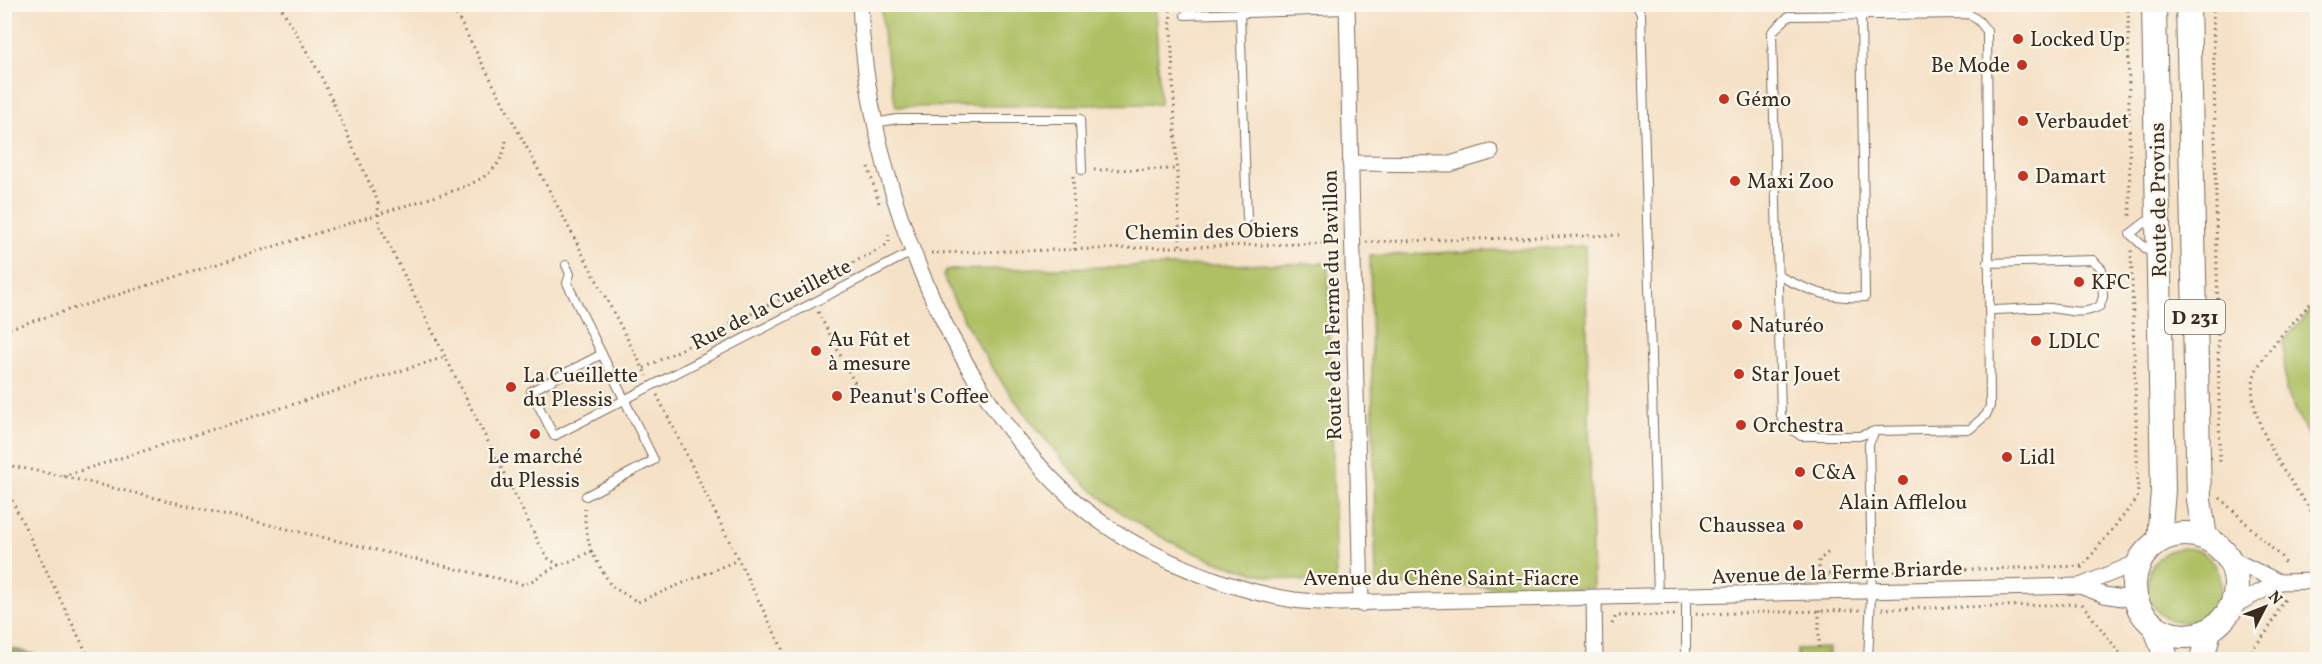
<svg xmlns="http://www.w3.org/2000/svg" width="2322" height="664" viewBox="0 0 2322 664" font-family="Vollkorn,serif">
<style>
.grass{fill:#aec063;stroke:#747540;stroke-width:1.5}
.forest{fill:url(#forest-crowns);stroke:#62683c;stroke-width:1.5}
.park{fill:url(#park-tufts);stroke:#747540;stroke-width:1.5}
.lines{fill:none;stroke-linecap:round;stroke-linejoin:round}
.lane-casing{stroke:#7c6a59;stroke-width:10}
.street-casing{stroke:#7c6a59;stroke-width:17}
.primary-casing{stroke:#7c6a59;stroke-width:26}
.path{stroke:#7c6a59;stroke-width:3;stroke-dasharray:1.5 4.5;stroke-linecap:butt}
.lane{stroke:#fff;stroke-width:8}
.street{stroke:#fff;stroke-width:15}
.primary{stroke:#fff;stroke-width:24}
.poi-dot{fill:#c8321e;stroke:#fbf7ec;stroke-width:2}
.labels{text-anchor:middle;stroke-width:4.5;stroke-linejoin:round;paint-order:stroke}
.shield{fill:#fbf7ec;stroke:#75685c;stroke-width:1.5}
.shield-label{font-size:20px;font-weight:bold;fill:#3b2a1e}
.poi-label{font-size:21px;fill:#3b2a1e;stroke:#fbf7ec;text-anchor:start}
.street-label{font-size:21px;fill:#3b2a1e;stroke:#fbf7ec}
</style>
<defs>
<pattern id="forest-crowns" width="20" height="18" patternUnits="userSpaceOnUse" patternTransform="scale(1.5)"><rect width="20" height="18" fill="#8aa659"/><path d="M2 6a3 3 0 1 1 6 0M12 15a3 3 0 1 1 6 0" fill="none" stroke="#728749"/></pattern>
<pattern id="park-tufts" width="24" height="20" patternUnits="userSpaceOnUse" patternTransform="scale(1.5)"><rect width="24" height="20" fill="#aec063"/><path d="M3 7l-1-3M5 7V3M7 7l1-3M15 17l-1-3M17 17v-4M19 17l1-3" fill="none" stroke="#8f9c51"/></pattern>
</defs>
<rect width="100%" height="100%" fill="#fbf7ec"/>
<filter id="ink" filterUnits="userSpaceOnUse"><feTurbulence type="fractalNoise" baseFrequency=".0167" numOctaves="2"/><feDisplacementMap in="SourceGraphic" scale="12" xChannelSelector="R" yChannelSelector="G"/><feConvolveMatrix kernelMatrix="1 2 1 2 8 2 1 2 1" color-interpolation-filters="sRGB"/></filter>
<filter id="wash" filterUnits="userSpaceOnUse"><feTurbulence type="fractalNoise" baseFrequency=".008" numOctaves="4" result="noise"/><feDisplacementMap in="SourceGraphic" scale="24" xChannelSelector="R" yChannelSelector="G"/><feGaussianBlur stdDeviation="1.35" result="paint"/><feColorMatrix in="noise" values="0 0 0 0 0 0 0 0 0 0 0 0 0 0 0 0 0 1.4 0 .05"/><feComposite in="paint" operator="in"/></filter>
<g filter="url(#wash)">
<rect width="100%" height="100%" fill="#f5e1c6"/>
<g class="grass">
<path d="M881 5H1155L1160 104 896 107 884 42Z"/>
<path d="M1585 246 1593 588 1376 585 1370 256Z"/>
<path d="M1331 263 1328 269 1336 582C1245 584 1142 540 1077 476 1066 466 1057 453 1047 441 1005 391 969 337 943 276L946 270Z"/>
<path d="M2317 303V455L2286 390 2283 342Z"/>
<circle cx="2184" cy="585" r="37"/>
</g>
<path class="forest" d="M4 647H5L54 659H5Z"/>
<path class="park" d="M1829 648V659H1797V649Z"/>
</g>
<g filter="url(#ink)">
<g class="lines">
<defs>
<g id="lane">
<path d="M1636 4 1641 14 1658 596"/>
<path d="M1240 12 1247 219"/>
<path d="M1969 14 1979 21 1987 31 1990 406 1986 415 1970 429 1875 431 1859 436H1801L1785 424 1781 416 1772 32 1789 16Z"/>
<path d="M1185 15 1347 10"/>
<path d="M875 123 897 119H1080L1082 170"/>
<path d="M2152 217 2130 234 2154 256"/>
<path d="M1987 263 2093 260 2102 269 2103 297 2100 306C2082 316 2069 310 2050 308 2030 307 2009 310 1989 310"/>
<path d="M566 265 570 274 567 283 654 460 586 496"/>
<path d="M1777 275C1809 291 1828 299 1865 297L1861 15"/>
<path d="M602 354 531 391 554 436 904 256 915 254"/>
<path d="M1686 597V660"/>
<path d="M1868 660 1872 573 1869 444 1875 431"/>
</g>
<g id="street">
<path d="M860 4C866 172 944 378 1067 494 1123 548 1218 588 1294 600 1309 602 1324 602 1339 603L2080 586 2104 595 2135 600"/>
<path d="M1347 4 1361 604"/>
<path d="M1350 163 1450 164 1491 152"/>
<path d="M2227 557 2279 582 2318 581"/>
<path d="M2080 586 2141 561"/>
<path d="M1594 598 1595 660"/>
<path d="M2233 606 2279 582"/>
</g>
<g id="primary">
<path d="M2154 4 2163 490 2159 540"/>
<path d="M2188 4 2199 500 2205 537"/>
<circle cx="2185" cy="585" r="51"/>
<path d="M2155 626 2167 660"/>
<path d="M2202 660 2209 630"/>
</g>
</defs>
<use href="#lane" class="lane-casing"/>
<use href="#street" class="street-casing"/>
<use href="#primary" class="primary-casing"/>
<g class="path">
<path d="M279 4 320 74 378 202 379 225 541 547 548 558 558 565 574 560 591 551 585 524V507"/>
<path d="M451 4 647 376"/>
<path d="M1170 4 1180 247"/>
<path d="M2128 4 2130 219"/>
<path d="M2213 4 2220 465"/>
<path d="M868 167 879 203"/>
<path d="M1094 170 1177 169"/>
<path d="M1073 176 1075 250"/>
<path d="M1366 242 1619 235"/>
<path d="M931 253 1339 243"/>
<path d="M2318 295C2298 318 2273 341 2258 367 2234 408 2295 487 2318 521"/>
<path d="M818 312 864 401"/>
<path d="M4 330 453 191C479 181 502 172 506 141"/>
<path d="M644 368 884 247 889 241V232"/>
<path d="M657 395 788 660"/>
<path d="M4 470 6 465 62 476 525 585 558 565"/>
<path d="M63 476 445 357"/>
<path d="M4 484 88 656"/>
<path d="M2220 498 2281 557 2286 566"/>
<path d="M591 551 611 586 638 602 738 560"/>
<path d="M2081 568 2137 499 2138 490 2131 249"/>
<path d="M1882 572 2082 566"/>
<path d="M1819 574V560L1830 551"/>
<path d="M1792 575 1860 573"/>
<path d="M2082 604 2125 660"/>
<path d="M1882 609 2079 604"/>
<path d="M1819 610V648"/>
<path d="M1696 614 1861 610"/>
<path d="M1612 624 1616 616 1675 615"/>
<path d="M2243 660 2266 633 2286 597"/>
</g>
<use href="#lane" class="lane"/>
<use href="#street" class="street"/>
<use href="#primary" class="primary"/>
</g>
</g>
<g class="poi-dot">
<circle cx="2018" cy="39" r="6"/>
<circle cx="2022" cy="65" r="6"/>
<circle cx="1724" cy="99" r="6"/>
<circle cx="2023" cy="121" r="6"/>
<circle cx="2023" cy="176" r="6"/>
<circle cx="1735" cy="181" r="6"/>
<circle cx="2079" cy="282" r="6"/>
<circle cx="1737" cy="325" r="6"/>
<circle cx="2036" cy="341" r="6"/>
<circle cx="816" cy="351" r="6"/>
<circle cx="1739" cy="374" r="6"/>
<circle cx="511" cy="387" r="6"/>
<circle cx="837" cy="396" r="6"/>
<circle cx="1741" cy="425" r="6"/>
<circle cx="535" cy="434" r="6"/>
<circle cx="2007" cy="457" r="6"/>
<circle cx="1800" cy="472" r="6"/>
<circle cx="1903" cy="480" r="6"/>
<circle cx="1798" cy="525" r="6"/>
</g>
<g class="labels">
<rect class="shield" x="2165" y="300" width="60" height="34" rx="4.5"/>
<g class="shield-label">
<text x="2195" y="324">D 231</text>
</g>
<g class="poi-label">
<text x="2030" y="46">Locked Up</text>
<text x="2010" y="72" text-anchor="end">Be Mode</text>
<text x="1736" y="106">Gémo</text>
<text x="2035" y="128">Verbaudet</text>
<text x="2035" y="183">Damart</text>
<text x="1747" y="188">Maxi Zoo</text>
<text x="2091" y="289">KFC</text>
<text x="1749" y="332">Naturéo</text>
<text x="828" y="346">Au Fût et<tspan x="828" dy="24">à mesure</tspan></text>
<text x="2048" y="348">LDLC</text>
<text x="1751" y="381">Star Jouet</text>
<text x="523" y="382">La Cueillette<tspan x="523" dy="24">du Plessis</tspan></text>
<text x="849" y="403">Peanut's Coffee</text>
<text x="1753" y="432">Orchestra</text>
<text x="535" y="463" text-anchor="middle">Le marché<tspan x="535" dy="24">du Plessis</tspan></text>
<text x="2019" y="464">Lidl</text>
<text x="1812" y="479">C&amp;A</text>
<text x="1903" y="509" text-anchor="middle">Alain Afflelou</text>
<text x="1786" y="532" text-anchor="end">Chaussea</text>
</g>
<g class="street-label">
<text transform="translate(2158 200) rotate(-91)" y="7">Route de Provins</text>
<text transform="translate(1212 231) rotate(-1)" y="7">Chemin des Obiers</text>
<text transform="translate(771 304) rotate(-27)" y="7">Rue de la Cueillette</text>
<text transform="translate(1332 305) rotate(-91)" y="7">Route de la Ferme du Pavillon</text>
<text transform="translate(1837 572) rotate(-2)" y="7">Avenue de la Ferme Briarde</text>
<text x="1441" y="585">Avenue du Chêne Saint-Fiacre</text>
</g>
</g>
<rect width="2322" height="664" fill="none" stroke="#fbf7ec" stroke-width="24"/>
<g transform="translate(2265 607) rotate(48)" stroke="#fbf7ec" stroke-width="4.5" paint-order="stroke">
<path d="M0-4.5L10 22L0 15L-10 22Z" fill="#3b2a1e"/>
<text y="-9" font-size="16" font-weight="bold" text-anchor="middle" fill="#3b2a1e">N</text>
</g>
</svg>
